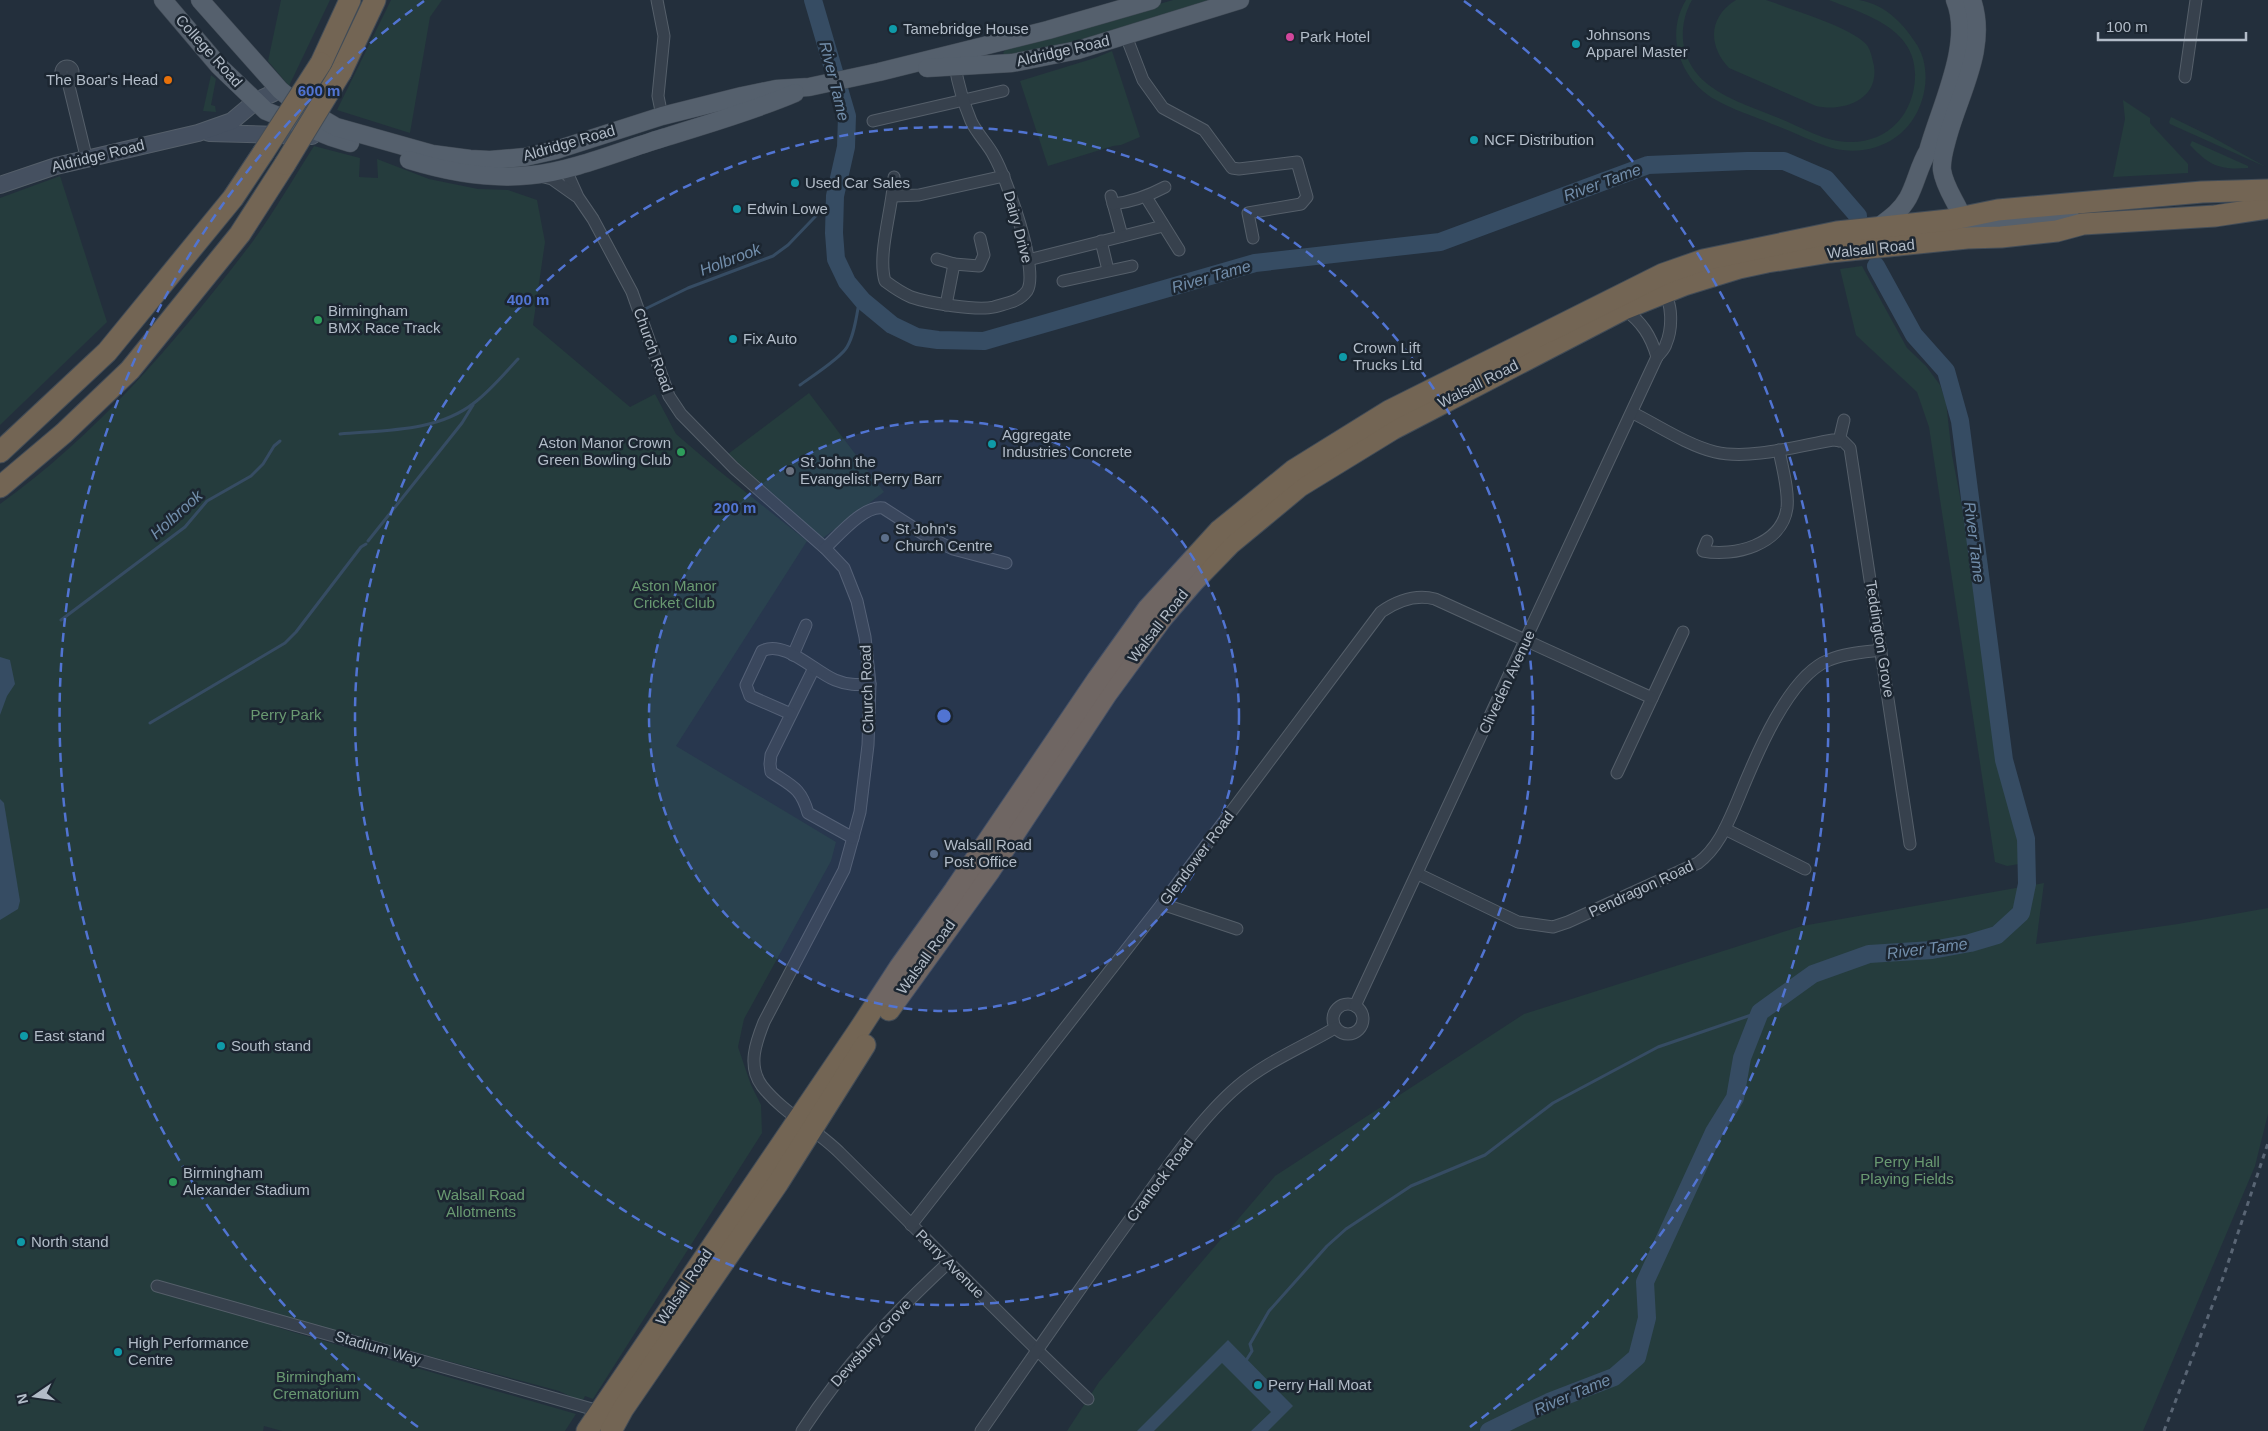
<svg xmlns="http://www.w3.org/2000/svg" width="2268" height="1431" viewBox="0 0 2268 1431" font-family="Helvetica,sans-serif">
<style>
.green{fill:#253c3d}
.water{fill:#364c63}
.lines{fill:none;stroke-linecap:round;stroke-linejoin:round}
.stream{stroke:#364c63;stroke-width:3}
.river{stroke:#364c63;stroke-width:18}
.street-casing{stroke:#555f6a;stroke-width:13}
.secondary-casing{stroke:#555f6a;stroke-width:18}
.primary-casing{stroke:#404a55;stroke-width:19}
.highway-casing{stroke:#424c57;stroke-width:23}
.street{stroke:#37414d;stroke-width:11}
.secondary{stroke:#455060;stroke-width:16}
.primary{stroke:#55606d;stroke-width:18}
.highway{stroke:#736554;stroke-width:21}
.rail{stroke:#596574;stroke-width:3;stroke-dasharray:5 5;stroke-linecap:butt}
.highway-bridge-casing{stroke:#424c57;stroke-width:23;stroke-linecap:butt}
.highway-bridge{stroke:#736554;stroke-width:21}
.ring{fill:none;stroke:#5174d2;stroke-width:2.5;stroke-dasharray:9 6}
.culture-dot{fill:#0f9aa8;stroke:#1c2631;stroke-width:2}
.hotel-dot{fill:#d1479c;stroke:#1c2631;stroke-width:2}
.food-dot{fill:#e8710a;stroke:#1c2631;stroke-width:2}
.leisure-dot{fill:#2e9e5b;stroke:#1c2631;stroke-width:2}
.worship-dot{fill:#6b7280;stroke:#1c2631;stroke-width:2}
.service-dot{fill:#5c6f8a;stroke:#1c2631;stroke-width:2}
.labels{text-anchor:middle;stroke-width:5;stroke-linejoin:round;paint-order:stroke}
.poi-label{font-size:15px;fill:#b2bcc8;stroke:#1c2631;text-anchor:start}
.street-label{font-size:15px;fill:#b2bcc8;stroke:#1c2631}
.park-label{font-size:15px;fill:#699971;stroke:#1c2631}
.water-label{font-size:16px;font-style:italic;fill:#728eab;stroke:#1c2631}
.centre{fill:#5174d2;stroke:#1c2631;stroke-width:2.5}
.ring-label{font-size:15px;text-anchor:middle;font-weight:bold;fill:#5174d2;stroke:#1c2631;stroke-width:5;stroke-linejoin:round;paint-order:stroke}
</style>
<rect width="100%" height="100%" fill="#232f3c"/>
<g class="green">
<path d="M281 0H330L289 86 268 61Z"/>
<path d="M391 0H442L430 17 410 133 337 110Z"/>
<path d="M1173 0H1228L1077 47 1006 57 1003 53 1006 49Z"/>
<path d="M1686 0H1692C1685 12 1682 26 1683 40 1688 88 1737 101 1776 117 1799 126 1826 143 1851 142 1889 142 1914 113 1915 77 1917 28 1864 14 1829 0 1838 0 1849 0 1859 0 1884 4 1902 22 1915 42 1927 58 1928 82 1922 100 1910 139 1872 158 1832 148 1812 142 1792 131 1772 124 1754 116 1733 110 1716 100 1681 81 1664 36 1686 0Z"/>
<path d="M1736 0H1766L1775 3C1798 12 1850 27 1866 44 1871 50 1872 58 1874 66 1879 100 1843 112 1816 106L1729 68C1708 46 1708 17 1736 0Z"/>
<path d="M1112 51 1140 137 1121 145 1113 146 1048 166 1020 81 1095 58Z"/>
<path d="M211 75 216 79 211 105 215 106 216 112 203 111Z"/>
<path d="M2123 100 2150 118V123L2188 164V173L2113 177 2125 119Z"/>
<path d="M2171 117 2212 137 2266 167 2170 124 2169 122Z"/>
<path d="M2192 141 2248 166V168C2219 170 2210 166 2190 145Z"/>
<path d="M314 146 360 158 359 177 378 178 377 159 429 179 478 189 508 190 537 200 545 242 533 325 630 407 655 394 676 434 718 470 807 541 676 746 836 842 831 861 744 1019 738 1047 751 1085 761 1105 762 1133 593 1399 585 1396 582 1402 559 1391 280 1316 279 1328 576 1414 565 1431H282L264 1426 263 1431H0V504C96 436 179 338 250 245 273 214 293 179 314 146Z"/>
<path d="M60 176 107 322 0 425V198Z"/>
<path d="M1862 266 1907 348 1926 366 1940 385 1946 402 1952 455 1976 579 1992 725 2007 801 2018 836 2019 864 2007 866 1995 862 1929 427 1917 392 1856 335 1840 269Z"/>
<path d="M809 393 884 492 823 538 728 454Z"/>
<path d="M2044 883 2036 944 2178 924 2268 908V1114L2255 1166 2143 1431H1067L1099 1382 1275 1176 1524 1014 1802 926Z"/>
</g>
<g class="water">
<path d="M0 657 10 660 15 684 7 696 0 715Z"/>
<path d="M0 799 4 803 20 901 18 909 0 920Z"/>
<path d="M1228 1340 1293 1406 1268 1431H1251L1271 1412 1222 1363 1154 1431H1137Z"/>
</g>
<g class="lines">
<g class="stream">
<path d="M645 309 688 288 773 256 788 245 835 196"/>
<path d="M800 385C811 377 841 358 847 347 855 334 857 312 860 297"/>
<path d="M340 434C385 430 437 432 474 403 490 391 504 374 518 359"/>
<path d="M368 541 462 423 473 405"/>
<path d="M61 620 185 527 207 501 251 476 263 464 274 446 280 441"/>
<path d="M150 723 285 643 296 632 361 547 366 544"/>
<path d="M1247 1359 1252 1351 1250 1344 1269 1311 1327 1246 1346 1229 1411 1186 1485 1155 1553 1103 1658 1047 1760 1012"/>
</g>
<g class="river">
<path d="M813 0 847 116 846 147 835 196 834 233 836 259 847 282 863 301 892 325 917 337 938 340 984 341 1255 263 1440 242 1648 165 1747 161H1784L1826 179 1858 216"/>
<path d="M1489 1431 1549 1402 1614 1377 1637 1357 1647 1318 1645 1282 1714 1132 1735 1098 1742 1058 1760 1012 1813 974 1869 954 1932 950 1970 943 1997 935 2021 913 2027 884 2026 839 2004 760 1960 421 1946 371 1914 335 1876 266"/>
</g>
<defs>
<g id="street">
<path d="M657 0 664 36 658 96 662 116"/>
<path d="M1126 36 1143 80 1163 108 1204 130 1232 168 1239 169 1297 162 1307 197 1301 204 1248 213 1253 238"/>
<circle cx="67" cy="72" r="6"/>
<path d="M2185 77 2196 0"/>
<path d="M67 78 87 160"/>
<path d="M873 121 1003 91"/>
<path d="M565 168 578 197 593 219 632 292 669 396 681 414 734 468 825 548 844 568 857 601 865 637 870 684 868 745 860 812 844 870 764 1022C756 1042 747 1066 762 1086 783 1113 816 1129 840 1153 923 1235 1003 1319 1088 1399"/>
<path d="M540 176 552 179 576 196"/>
<path d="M894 177C893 207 877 254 885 281 893 287 902 293 911 297 928 303 977 311 994 307 1007 303 1019 302 1027 291 1040 271 1006 177 994 156 988 144 977 134 971 121 964 104 958 84 955 66"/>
<path d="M894 196 919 195 1004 176"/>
<path d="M1111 196 1122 236"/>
<path d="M1146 197 1179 250"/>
<path d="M1113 204C1133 202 1148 196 1165 187"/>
<path d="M1101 241 1108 270"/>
<path d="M937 259 954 264"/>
<path d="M1028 260 1163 226"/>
<path d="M1063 281 1132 266"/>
<path d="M946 305 954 264 979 266 984 255 980 238"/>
<path d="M1624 309C1642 322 1651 336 1657 357"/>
<path d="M1633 413C1659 426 1687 445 1715 452 1750 460 1798 446 1833 440L1843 441 1850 448 1910 844"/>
<path d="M1839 441 1844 420"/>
<path d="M1707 541 1703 551C1734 557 1782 545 1787 508 1789 490 1782 467 1779 450"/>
<path d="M825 548C839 535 864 505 883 508L928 537 953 549 1006 563"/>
<path d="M793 655 806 625"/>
<path d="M814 668 771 755 770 764 771 772C792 786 801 788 808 813L853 838"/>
<path d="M791 714 750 696 746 685 762 651C784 639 815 672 835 680 847 685 857 685 870 684"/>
<path d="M1617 773 1683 632"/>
<path d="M1725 829 1805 869"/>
<path d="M1418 874 1518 922 1553 927 1568 922 1698 863C1718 848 1727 825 1737 802 1753 763 1787 676 1829 660 1845 653 1864 652 1881 650"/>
<path d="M1162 904 1237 929"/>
<circle cx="1348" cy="1019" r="15"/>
<path d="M1355 1006 1657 357C1660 353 1665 349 1666 344 1672 330 1674 301 1661 291"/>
<path d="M911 1225 1162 904 1381 612C1397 601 1416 594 1435 599L1652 698"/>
<path d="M157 1286 599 1411"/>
<path d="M802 1431C845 1365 891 1316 948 1263"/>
<path d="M981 1431C1031 1359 1080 1288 1131 1218 1161 1176 1199 1119 1238 1086 1266 1062 1303 1047 1335 1028"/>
</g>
<g id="secondary">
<path d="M209 133 312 136"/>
<path d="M0 185 56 166 198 133 232 121 256 101 280 90"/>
</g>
<g id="primary">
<path d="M163 0 219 66 266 111 331 137 350 143"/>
<path d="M200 0 280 90 297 104 336 127 432 154 470 159 490 160 525 157 556 150 662 116 742 96 776 89 809 87 879 72 1048 30 1152 0"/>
<path d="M927 68 1012 63 1078 50 1240 0"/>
<path d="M409 160C448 172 490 180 532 175 574 171 625 149 666 137 710 123 753 111 795 93"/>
<path d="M1957 213 1977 225 2072 220"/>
<path d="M1877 228C1889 219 1900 212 1908 198 1916 183 1919 166 1928 151 1940 107 1973 43 1955 0"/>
<path d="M1965 230C1963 223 1962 215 1958 208 1952 196 1944 184 1942 170 1941 159 1945 147 1948 136 1960 92 1988 47 1972 0"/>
</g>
<g id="highway">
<path d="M321 63 350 0"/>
<path d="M341 72 375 0"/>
<path d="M0 452 107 352 233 198 263 153"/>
<path d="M0 487 64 433 130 370 240 234 285 164"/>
<path d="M889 1010 990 870 1107 693 1162 618 1194 581 1230 544 1300 486 1393 429 1624 309 1684 285 1739 268 1767 262 1830 252 1967 238 2001 237 2057 231 2083 224 2215 216 2268 208"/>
<path d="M587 1431 859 1030 900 967 955 890 1098 679 1148 609 1219 531 1294 470 1389 411 1663 274 1703 260 1837 232 1949 220 1998 210 2202 192 2268 190"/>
<path d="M611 1431 623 1409 778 1183 865 1045"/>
</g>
</defs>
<use href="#street" class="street-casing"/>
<use href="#secondary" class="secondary-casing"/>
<use href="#primary" class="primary-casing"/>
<use href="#highway" class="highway-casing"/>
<use href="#street" class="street"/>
<use href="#secondary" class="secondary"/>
<use href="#primary" class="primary"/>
<use href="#highway" class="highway"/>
<path class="rail" d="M2164 1431 2224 1275 2268 1143"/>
<defs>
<g id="highway-bridge">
<path d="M263 153 321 63"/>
<path d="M285 164 341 72"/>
</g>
</defs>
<use href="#highway-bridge" class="highway-bridge-casing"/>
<use href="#highway-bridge" class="highway-bridge"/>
</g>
<circle cx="944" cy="716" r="295" fill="#5174d2" fill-opacity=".12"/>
<g class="ring">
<circle cx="944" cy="716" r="295"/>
<circle cx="944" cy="716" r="589"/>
<path d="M418 1427A884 884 0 0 1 424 1M1464 1A884 884 0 0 1 1470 1427"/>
</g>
<g class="culture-dot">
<circle cx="893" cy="29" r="5"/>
<circle cx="1576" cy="44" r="5"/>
<circle cx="1474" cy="140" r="5"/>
<circle cx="795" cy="183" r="5"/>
<circle cx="737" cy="209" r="5"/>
<circle cx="733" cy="339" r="5"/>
<circle cx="1343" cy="357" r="5"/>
<circle cx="992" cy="444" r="5"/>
<circle cx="24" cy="1036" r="5"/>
<circle cx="221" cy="1046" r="5"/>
<circle cx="21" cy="1242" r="5"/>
<circle cx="118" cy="1352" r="5"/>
<circle cx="1258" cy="1385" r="5"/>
</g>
<circle class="hotel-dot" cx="1290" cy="37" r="5"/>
<circle class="food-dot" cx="168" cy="80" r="5"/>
<g class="leisure-dot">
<circle cx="318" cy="320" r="5"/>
<circle cx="681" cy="452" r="5"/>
<circle cx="173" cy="1182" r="5"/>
</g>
<circle class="worship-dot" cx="790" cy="471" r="5"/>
<g class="service-dot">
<circle cx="885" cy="538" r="5"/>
<circle cx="934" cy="854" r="5"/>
</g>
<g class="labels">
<g class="poi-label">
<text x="903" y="34">Tamebridge House</text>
<text x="1586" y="40">Johnsons<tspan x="1586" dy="17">Apparel Master</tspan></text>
<text x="1300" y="42">Park Hotel</text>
<text x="158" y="85" text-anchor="end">The Boar's Head</text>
<text x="1484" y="145">NCF Distribution</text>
<text x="805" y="188">Used Car Sales</text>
<text x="747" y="214">Edwin Lowe</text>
<text x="328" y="316">Birmingham<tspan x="328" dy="17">BMX Race Track</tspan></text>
<text x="743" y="344">Fix Auto</text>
<text x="1353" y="353">Crown Lift<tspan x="1353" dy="17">Trucks Ltd</tspan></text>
<text x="1002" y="440">Aggregate<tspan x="1002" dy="17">Industries Concrete</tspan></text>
<text x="671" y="448" text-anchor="end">Aston Manor Crown<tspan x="671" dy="17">Green Bowling Club</tspan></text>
<text x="800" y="467">St John the<tspan x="800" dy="17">Evangelist Perry Barr</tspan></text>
<text x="895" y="534">St John's<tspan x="895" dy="17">Church Centre</tspan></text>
<text x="944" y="850">Walsall Road<tspan x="944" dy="17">Post Office</tspan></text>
<text x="34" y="1041">East stand</text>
<text x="231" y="1051">South stand</text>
<text x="183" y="1178">Birmingham<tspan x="183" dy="17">Alexander Stadium</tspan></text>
<text x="31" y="1247">North stand</text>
<text x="128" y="1348">High Performance<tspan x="128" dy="17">Centre</tspan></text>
<text x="1268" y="1390">Perry Hall Moat</text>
</g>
<g class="street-label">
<text transform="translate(209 51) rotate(48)" y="5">College Road</text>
<text transform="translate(1063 51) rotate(-13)" y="5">Aldridge Road</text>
<text transform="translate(569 143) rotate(-16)" y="5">Aldridge Road</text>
<text transform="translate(98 156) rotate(-14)" y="5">Aldridge Road</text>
<text transform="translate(1018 227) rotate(75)" y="5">Dairy Drive</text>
<text transform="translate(1871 249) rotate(-6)" y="5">Walsall Road</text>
<text transform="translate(653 350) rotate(70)" y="5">Church Road</text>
<text transform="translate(1478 384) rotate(-27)" y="5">Walsall Road</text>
<text transform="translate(1158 626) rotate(-52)" y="5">Walsall Road</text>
<text transform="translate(1880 639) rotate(81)" y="5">Teddington Grove</text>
<text transform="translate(1507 682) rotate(-65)" y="5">Cliveden Avenue</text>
<text transform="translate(867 689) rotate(-92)" y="5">Church Road</text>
<text transform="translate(1197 858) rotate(-53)" y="5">Glendower Road</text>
<text transform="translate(1641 889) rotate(-25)" y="5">Pendragon Road</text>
<text transform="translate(926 957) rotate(-54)" y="5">Walsall Road</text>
<text transform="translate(1160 1180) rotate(-53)" y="5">Crantock Road</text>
<text transform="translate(950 1264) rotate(45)" y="5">Perry Avenue</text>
<text transform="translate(684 1287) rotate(-56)" y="5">Walsall Road</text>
<text transform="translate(871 1343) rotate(-48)" y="5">Dewsbury Grove</text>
<text transform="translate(378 1348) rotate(16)" y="5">Stadium Way</text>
</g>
<g class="park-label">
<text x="674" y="591">Aston Manor<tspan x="674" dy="17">Cricket Club</tspan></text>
<text x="286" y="720">Perry Park</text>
<text x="1907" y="1167">Perry Hall<tspan x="1907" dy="17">Playing Fields</tspan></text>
<text x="481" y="1200">Walsall Road<tspan x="481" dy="17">Allotments</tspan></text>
<text x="316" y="1382">Birmingham<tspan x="316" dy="17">Crematorium</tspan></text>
</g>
<g class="water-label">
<text transform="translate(835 81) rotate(76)" y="6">River Tame</text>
<text transform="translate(1602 182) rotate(-20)" y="6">River Tame</text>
<text transform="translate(730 259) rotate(-21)" y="6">Holbrook</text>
<text transform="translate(1211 276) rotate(-16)" y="6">River Tame</text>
<text transform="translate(176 514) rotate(-42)" y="6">Holbrook</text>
<text transform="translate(1975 542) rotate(83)" y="6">River Tame</text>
<text transform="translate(1927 948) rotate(-7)" y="6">River Tame</text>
<text transform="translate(1572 1394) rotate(-23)" y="6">River Tame</text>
</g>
</g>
<circle cx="944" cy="716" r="8" class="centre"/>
<g class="ring-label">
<text x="319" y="96">600 m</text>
<text x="528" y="305">400 m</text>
<text x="735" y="513">200 m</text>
</g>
<g transform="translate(35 1396) rotate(257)" stroke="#1c2631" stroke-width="4" paint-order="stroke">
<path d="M0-4L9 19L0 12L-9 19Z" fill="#b2bcc8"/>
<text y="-8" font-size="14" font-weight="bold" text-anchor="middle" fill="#b2bcc8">N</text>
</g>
<path d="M2098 32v8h148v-8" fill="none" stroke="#b2bcc8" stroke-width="2.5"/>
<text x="2106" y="32" font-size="15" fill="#b2bcc8" stroke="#1c2631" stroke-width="4" paint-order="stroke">100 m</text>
</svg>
